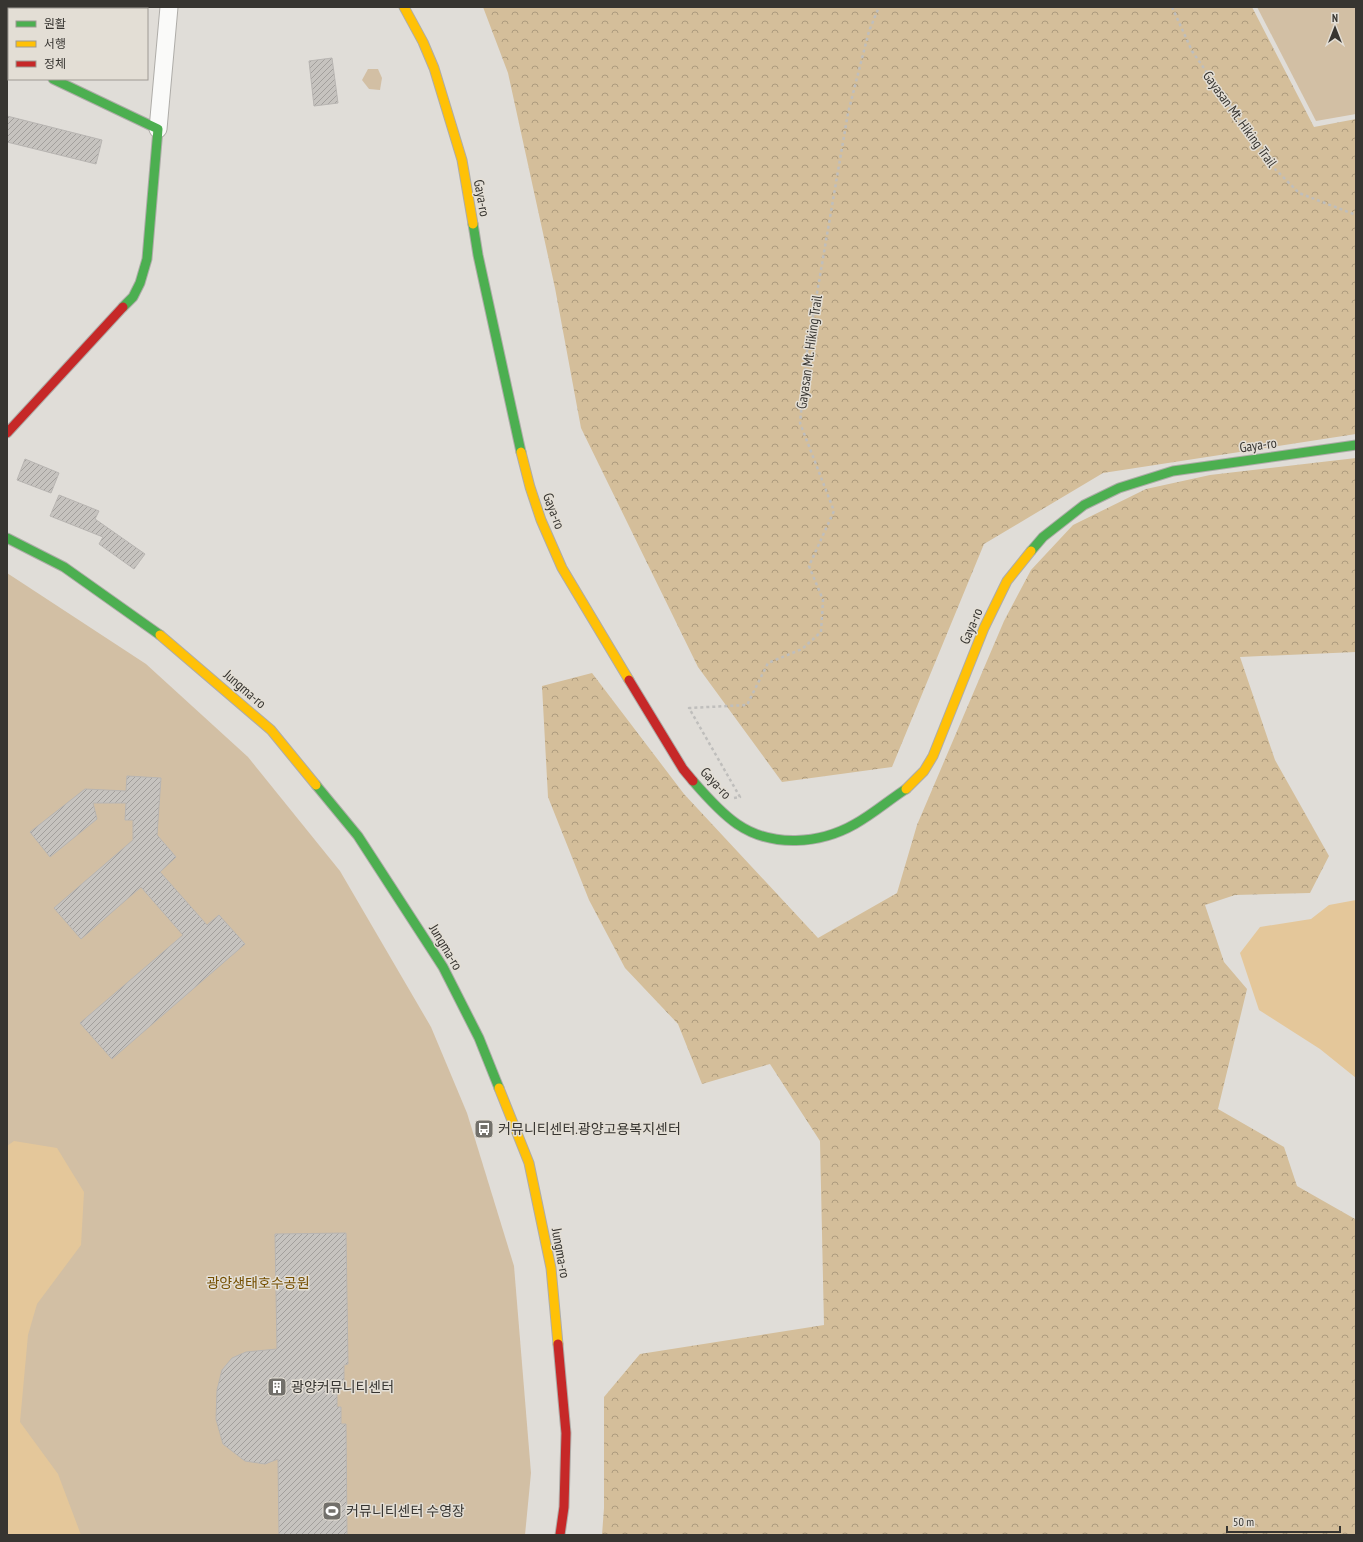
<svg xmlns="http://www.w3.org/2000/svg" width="1363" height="1542" viewBox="0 0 1363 1542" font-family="'PT Sans Narrow','Noto Sans KR',sans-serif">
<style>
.green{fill:#d2bfa4}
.forest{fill:url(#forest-crowns)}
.water{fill:#e4c79a}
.building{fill:url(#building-hatch);stroke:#b8b5b2}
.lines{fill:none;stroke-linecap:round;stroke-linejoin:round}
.street-casing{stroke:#aeaca8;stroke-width:19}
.fast-casing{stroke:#aeaca8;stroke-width:11}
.slow-casing{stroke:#aeaca8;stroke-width:11}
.jam-casing{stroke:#aeaca8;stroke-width:11}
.path{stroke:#bfbebc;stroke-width:2.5;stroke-dasharray:3 3;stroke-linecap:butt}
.street{stroke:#fafaf9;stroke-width:17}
.fast{stroke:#4caf50;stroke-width:9}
.slow{stroke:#ffc107;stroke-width:9}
.jam{stroke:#c62828;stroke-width:9}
.labels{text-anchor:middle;stroke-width:3;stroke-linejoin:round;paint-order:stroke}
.street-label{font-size:14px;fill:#373531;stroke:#e3ded5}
.poi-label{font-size:14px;fill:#373531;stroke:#e3ded5;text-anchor:start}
.park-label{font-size:14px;fill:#754f00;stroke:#e3ded5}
</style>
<defs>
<pattern id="forest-crowns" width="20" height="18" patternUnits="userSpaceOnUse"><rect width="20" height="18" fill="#d4be9a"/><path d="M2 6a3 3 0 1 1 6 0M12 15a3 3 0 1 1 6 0" fill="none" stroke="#ad9b7e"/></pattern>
<pattern id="building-hatch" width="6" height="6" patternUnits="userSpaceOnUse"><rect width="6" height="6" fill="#c6c3bf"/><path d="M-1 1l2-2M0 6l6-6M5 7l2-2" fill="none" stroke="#a29f9c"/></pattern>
</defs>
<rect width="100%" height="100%" fill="#e0ddd8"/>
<g class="green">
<path d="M1257 7H1356V114L1316 121Z"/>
<path d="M368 69H378L382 78 380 90 369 89 362 80Z"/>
<path d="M7 573 146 664 248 757 340 871 431 1027 467 1113 514 1266 531 1473 525 1535H7Z"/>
</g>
<g class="forest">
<path d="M483 7H1252L1314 127 1356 119V434L1103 473 984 544 892 767 782 782 698 667 581 428 555 288 508 73Z"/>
<path d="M1356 458V652L1240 657 1275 760 1329 856 1310 893 1235 895 1205 905 1224 962 1247 989 1218 1109 1284 1147 1297 1186 1355 1219 1356 1227V1535H602L604 1508V1397L640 1354 824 1325 820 1141 770 1064 702 1084 678 1024 625 968 589 900 548 797 542 686 592 673 684 794 818 938 897 893 917 825 1004 621 1031 570 1073 525 1146 489 1210 475Z"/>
</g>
<g class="water">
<path d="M1356 900V1078L1320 1049 1259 1010 1240 953 1260 927 1311 919 1329 905Z"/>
<path d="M14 1141 57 1148 84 1192 81 1245 37 1304 28 1335 20 1422 58 1474 81 1535H7V1146Z"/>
</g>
<g class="building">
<path d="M332 58 338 103 314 106 309 61Z"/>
<path d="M7 116 102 140 96 164 7 142Z"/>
<path d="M25 459 59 473 51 493 17 480Z"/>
<path d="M59 495 99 511 95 519 145 554 134 569 99 544 103 537 50 516Z"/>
<path d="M127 776 161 778 157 835 176 857 160 872 207 925 219 915 245 944 112 1059 80 1023 183 935 141 887 81 939 54 908 133 840V820H125L126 803H93L97 819 50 857 30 832 85 789 126 791Z"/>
<path d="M346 1233 348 1364 344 1365V1383H337V1407H341V1424H346L347 1535H279L278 1459 265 1464 245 1461 223 1444 216 1419 217 1390 222 1370 232 1358 246 1352 277 1349 275 1234Z"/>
</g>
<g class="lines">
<defs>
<path id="street" d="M158 129 169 7"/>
<g id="fast">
<path d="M7 58 9 59"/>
<path d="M53 79 158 129 147 259 140 283 133 297 123 307"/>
<path d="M473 224 478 255 521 452"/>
<path d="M7 538 64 567 160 635"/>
<path d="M1031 551 1043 537 1084 505 1119 488 1173 471 1356 445"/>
<path d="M693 781C706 796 721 813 737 824 772 848 820 844 855 824 873 814 889 800 906 789"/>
<path d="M316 785 358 836 443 967 479 1038 499 1088"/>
</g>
<g id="slow">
<path d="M404 7 423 42 434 68 462 160 473 224"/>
<path d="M521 452 530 487 541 520 562 568 629 680"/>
<path d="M160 635 271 730 316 785"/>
<path d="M906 789 924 771 933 756 984 628 1007 581 1031 551"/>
<path d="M499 1088 529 1163 551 1268 558 1344"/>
</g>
<g id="jam">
<path d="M7 433 123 307"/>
<path d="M629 680 683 769 693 781"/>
<path d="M558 1344 566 1433 564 1507 560 1535"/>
</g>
</defs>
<use href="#street" class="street-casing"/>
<use href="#fast" class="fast-casing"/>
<use href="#slow" class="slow-casing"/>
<use href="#jam" class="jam-casing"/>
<g class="path">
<path d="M1172 7 1192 51 1271 165 1299 193 1356 215"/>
<path d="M734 798 740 797 689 708 747 705 768 663 802 649 821 632 823 600 809 566 834 511 800 423 807 351 848 113 869 31 879 7"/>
</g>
<use href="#street" class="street"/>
<use href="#fast" class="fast"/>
<use href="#slow" class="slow"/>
<use href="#jam" class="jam"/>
</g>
<defs>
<symbol id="bus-square" viewBox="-11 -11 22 22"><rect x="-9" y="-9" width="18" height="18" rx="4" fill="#72706b" stroke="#e3ded5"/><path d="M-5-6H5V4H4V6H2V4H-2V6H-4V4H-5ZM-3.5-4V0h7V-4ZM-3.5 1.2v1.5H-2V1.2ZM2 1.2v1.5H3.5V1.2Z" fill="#fff"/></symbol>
<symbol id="building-square" viewBox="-11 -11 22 22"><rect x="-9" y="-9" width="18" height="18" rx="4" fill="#72706b" stroke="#e3ded5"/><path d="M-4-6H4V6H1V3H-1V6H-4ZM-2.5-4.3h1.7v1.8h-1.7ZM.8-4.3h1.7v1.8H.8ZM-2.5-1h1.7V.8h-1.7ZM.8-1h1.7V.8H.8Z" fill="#fff"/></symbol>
<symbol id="stadium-square" viewBox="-11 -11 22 22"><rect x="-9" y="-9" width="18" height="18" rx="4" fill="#72706b" stroke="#e3ded5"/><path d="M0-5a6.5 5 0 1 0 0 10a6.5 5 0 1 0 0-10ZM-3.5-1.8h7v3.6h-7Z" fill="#fff"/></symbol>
</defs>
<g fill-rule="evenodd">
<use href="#bus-square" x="473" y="1118" width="22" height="22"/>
<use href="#building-square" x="266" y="1376" width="22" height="22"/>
<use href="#stadium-square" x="321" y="1500" width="22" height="22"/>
</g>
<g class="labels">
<g class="street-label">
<text transform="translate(1240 119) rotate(54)" y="5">Gayasan Mt. Hiking Trail</text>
<text transform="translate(482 198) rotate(80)" y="5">Gaya-ro</text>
<text transform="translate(809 352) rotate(-82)" y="5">Gayasan Mt. Hiking Trail</text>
<text transform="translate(1258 445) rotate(-8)" y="5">Gaya-ro</text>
<text transform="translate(554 511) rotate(69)" y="5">Gaya-ro</text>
<text transform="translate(971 626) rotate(-67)" y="5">Gaya-ro</text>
<text transform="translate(245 689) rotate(41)" y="5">Jungma-ro</text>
<text transform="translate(716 783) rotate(47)" y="5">Gaya-ro</text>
<text transform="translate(446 947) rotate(59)" y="5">Jungma-ro</text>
<text transform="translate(561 1253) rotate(80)" y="5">Jungma-ro</text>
</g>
<g class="poi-label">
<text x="498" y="1134">커뮤니티센터.광양고용복지센터</text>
<text x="291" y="1392">광양커뮤니티센터</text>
<text x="346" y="1516">커뮤니티센터 수영장</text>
</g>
<g class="park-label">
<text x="258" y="1288">광양생태호수공원</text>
</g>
</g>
<rect width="1363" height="1542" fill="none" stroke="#373531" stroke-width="16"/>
<rect x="8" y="8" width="140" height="72" fill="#e3ded5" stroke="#9e9a93"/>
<rect x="16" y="21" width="20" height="6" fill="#4caf50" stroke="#9e9a93"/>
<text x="44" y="28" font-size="12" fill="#373531">원활</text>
<rect x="16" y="41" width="20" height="6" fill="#ffc107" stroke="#9e9a93"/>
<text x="44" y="48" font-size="12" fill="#373531">서행</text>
<rect x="16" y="61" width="20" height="6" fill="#c62828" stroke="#9e9a93"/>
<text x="44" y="68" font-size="12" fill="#373531">정체</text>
<g transform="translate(1335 28)" stroke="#e3ded5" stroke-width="3" paint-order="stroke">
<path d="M0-3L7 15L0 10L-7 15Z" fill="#373531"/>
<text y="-6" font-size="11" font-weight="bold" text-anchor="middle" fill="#373531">N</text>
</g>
<path d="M1227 1526v6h113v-6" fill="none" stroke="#373531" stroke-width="2"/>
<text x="1233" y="1526" font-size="12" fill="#373531" stroke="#e3ded5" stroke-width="3" paint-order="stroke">50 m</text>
</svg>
